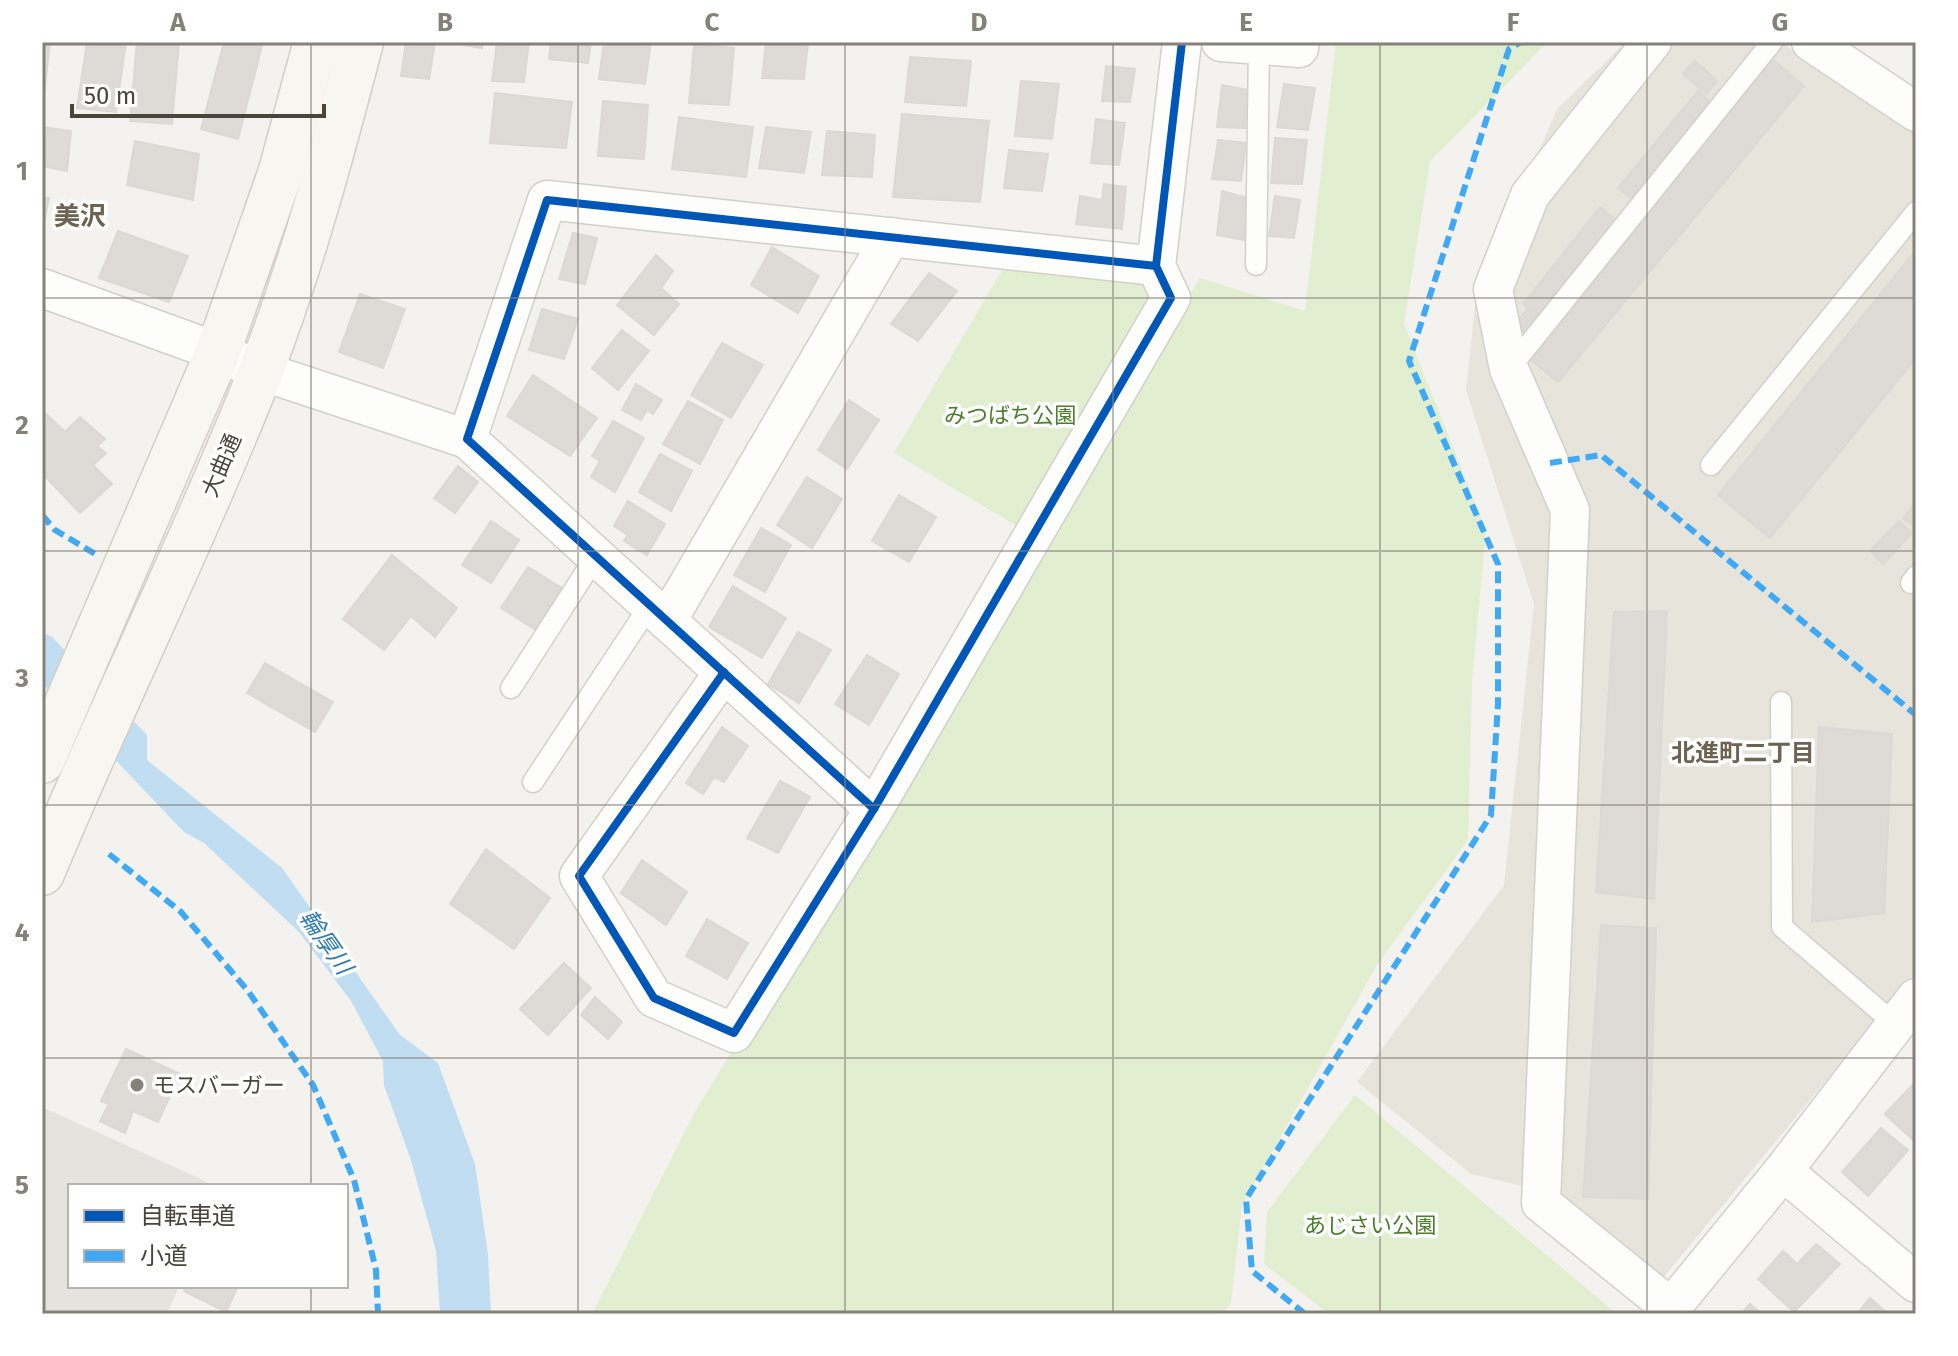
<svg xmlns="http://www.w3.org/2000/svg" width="1958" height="1356" viewBox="0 0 1958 1356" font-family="'Fira Sans','Noto Sans JP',sans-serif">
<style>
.residential{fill:#e7e4dc}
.green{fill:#e1eecf}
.parking{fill:#e6e3df}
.water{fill:#c0ddf1}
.building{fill:#dedbd6;stroke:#dcd9d4;stroke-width:2}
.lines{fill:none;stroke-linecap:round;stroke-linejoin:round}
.service-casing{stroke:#d2d0cb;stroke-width:23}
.minor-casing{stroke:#d2d0cb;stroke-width:41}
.secondary-casing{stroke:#d3cfc5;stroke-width:47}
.service{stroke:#fdfdfc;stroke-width:20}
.minor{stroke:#fdfdfc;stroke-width:38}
.secondary{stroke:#f7f6f1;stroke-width:44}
.quiet{stroke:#3fa9f5;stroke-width:6;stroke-dasharray:12 6;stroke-linecap:butt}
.cycleway-casing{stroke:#fff;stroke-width:13}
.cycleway{stroke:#0057b8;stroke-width:8}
.grid{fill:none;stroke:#868178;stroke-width:2;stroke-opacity:0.55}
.poi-dot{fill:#868178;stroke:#fff;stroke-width:3}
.labels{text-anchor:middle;stroke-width:7;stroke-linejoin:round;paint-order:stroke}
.park-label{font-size:22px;fill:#4a7f2a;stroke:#fff}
.street-label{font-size:22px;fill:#4b4439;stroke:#fff}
.poi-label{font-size:22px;fill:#4b4439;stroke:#fff;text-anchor:start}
.neighbourhood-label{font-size:24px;font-weight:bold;fill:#6e6250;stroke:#fff}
.water-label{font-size:24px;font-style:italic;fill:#2e7ab2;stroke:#fff}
.quarter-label{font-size:26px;font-weight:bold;fill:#6e6250;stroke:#fff}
.neatline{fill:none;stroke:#868178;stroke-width:3}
.grid-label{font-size:26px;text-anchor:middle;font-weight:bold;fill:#868178}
</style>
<rect width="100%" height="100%" fill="#f4f2ee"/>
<path class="residential" d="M1626 42 1782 43 1916 133V984L1904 986 1663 1278 1557 1194 1471 1174 1357 1082 1504 885 1534 604 1466 390 1476 296 1557 109Z"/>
<g class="green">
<path d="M1336 42H1548L1430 161 1404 324 1486 530 1472 682 1468 840 1377 965 1242 1205 1231 1303 1221 1314H592L695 1112 1200 278 1305 311Z"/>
<path d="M1014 250 1156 266 1171 298 1034 536 894 453Z"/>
<path d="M1355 1095 1617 1314H1329L1264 1264 1267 1212Z"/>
</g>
<path class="parking" d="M42 1107 216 1186H70V1286H179L167 1314H42Z"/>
<path class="water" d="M42 632 52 637 147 735V760L282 868 400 1035 438 1063 475 1164 488 1255 491 1314H440L436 1251 411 1160 384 1085 383 1061 351 1001 299 932 204 843 184 832 42 683Z"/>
<g class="building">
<path d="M42 42H50L43 104H42Z"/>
<path d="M87 42H126L116 112 77 108Z"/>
<path d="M137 42H179L172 124 130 121Z"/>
<path d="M224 42H263L238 139 201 129Z"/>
<path d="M406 42H435L429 79 401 76Z"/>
<path d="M445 42H483L482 48Z"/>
<path d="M497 42H529L524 82 492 81Z"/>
<path d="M551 42H591L588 63 549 59Z"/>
<path d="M604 42H651L645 84 599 79Z"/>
<path d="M766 42H808L804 79 762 78Z"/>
<path d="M694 43 734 48 729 105 689 103Z"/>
<path d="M1765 53 1804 86 1558 382 1519 350Z"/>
<path d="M910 57 971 61 966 106 905 102Z"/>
<path d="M1695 61 1717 81 1706 94 1683 73Z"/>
<path d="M1106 66 1135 69 1130 102 1102 101Z"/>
<path d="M1021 81 1059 84 1052 139 1015 136Z"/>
<path d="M1284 84 1315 88 1308 130 1277 127Z"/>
<path d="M1222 85 1248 90 1245 128 1217 127Z"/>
<path d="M1698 91 1712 103 1633 200 1618 188Z"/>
<path d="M495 93 572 102 566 148 490 143Z"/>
<path d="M603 101 648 105 644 159 598 156Z"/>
<path d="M902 114 989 121 980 202 893 197Z"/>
<path d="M679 117 753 127 746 177 672 169Z"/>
<path d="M1096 119 1125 123 1119 165 1091 163Z"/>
<path d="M42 127 71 131 67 171 42 166Z"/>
<path d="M766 127 811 132 804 173 759 168Z"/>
<path d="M827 131 875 135 872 177 822 175Z"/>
<path d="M1275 138 1307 140 1302 184 1271 183Z"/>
<path d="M1218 140 1246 143 1241 181 1212 179Z"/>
<path d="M135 141 199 154 193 200 127 185Z"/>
<path d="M1009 150 1048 154 1042 191 1004 188Z"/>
<path d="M1104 184 1126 187 1122 229 1076 224 1080 196 1102 200Z"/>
<path d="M1222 191 1248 198 1244 240 1217 235Z"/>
<path d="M1275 196 1300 200 1294 238 1269 236Z"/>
<path d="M42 197 49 198 42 231Z"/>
<path d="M1600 207 1617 221 1539 318 1523 304Z"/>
<path d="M118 231 188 256 169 302 99 278Z"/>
<path d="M573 233 597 238 585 284 559 279Z"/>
<path d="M772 247 819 276 798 313 751 285Z"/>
<path d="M1916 250V358L1770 538 1718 495Z"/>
<path d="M656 255 673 271 661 288 679 304 654 335 617 305Z"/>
<path d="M929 273 957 291 918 341 891 324Z"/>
<path d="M360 294 405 309 383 368 339 352Z"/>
<path d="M1528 308 1539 318 1526 334 1515 325Z"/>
<path d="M542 309 578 319 564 359 529 350Z"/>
<path d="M622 330 649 351 618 390 592 368Z"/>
<path d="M722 343 763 365 731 418 691 395Z"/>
<path d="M533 375 597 418 570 456 507 416Z"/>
<path d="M636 384 662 400 653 414 647 410 641 420 622 410Z"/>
<path d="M849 400 879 420 847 469 818 450Z"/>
<path d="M688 401 723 420 700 464 663 444Z"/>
<path d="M42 410 65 432 80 417 105 439 97 446 106 453 93 465 112 484 80 513 42 473Z"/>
<path d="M613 421 644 438 615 492 591 477 600 461 592 456Z"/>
<path d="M660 454 692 471 671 511 639 492Z"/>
<path d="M458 466 478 482 455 513 434 498Z"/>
<path d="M807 477 842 499 812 548 777 525Z"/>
<path d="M899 495 936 517 909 562 872 541Z"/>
<path d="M628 501 665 524 647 555 624 541 628 535 614 526Z"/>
<path d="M1916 502V528L1903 518Z"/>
<path d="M491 521 519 540 491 583 462 565Z"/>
<path d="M1899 521 1912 533 1883 564 1870 551Z"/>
<path d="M761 528 791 545 765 592 734 575Z"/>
<path d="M392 555 457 608 435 637 411 616 384 650 343 619Z"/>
<path d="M528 567 562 588 536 630 501 608Z"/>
<path d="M733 586 786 618 762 658 709 627Z"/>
<path d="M1667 611 1654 899 1596 892 1614 612Z"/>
<path d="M798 632 831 650 799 703 768 684Z"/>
<path d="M867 655 899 674 869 725 835 704Z"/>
<path d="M265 663 333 702 315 732 247 693Z"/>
<path d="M722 727 748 746 724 782 714 777 703 794 686 783Z"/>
<path d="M1819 727 1892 734 1884 913 1812 922Z"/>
<path d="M780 781 810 797 778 853 747 838Z"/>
<path d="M486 849 550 898 514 949 450 904Z"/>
<path d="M642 860 687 892 666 925 621 893Z"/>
<path d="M707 919 748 943 727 979 686 956Z"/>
<path d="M1601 925 1656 928 1648 1199 1583 1197Z"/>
<path d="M564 963 591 988 548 1035 520 1009Z"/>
<path d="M595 997 622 1022 608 1039 581 1015Z"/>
<path d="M126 1049 180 1074 158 1122 133 1111 125 1133 100 1121 109 1104 101 1101Z"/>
<path d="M1916 1081V1136L1913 1140 1885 1114Z"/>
<path d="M1881 1128 1908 1150 1868 1196 1842 1172Z"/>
<path d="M1816 1244 1840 1264 1794 1312 1758 1279 1783 1251 1797 1264Z"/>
<path d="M187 1286H238L226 1312 184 1291Z"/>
<path d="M1870 1298 1888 1314H1857Z"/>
<path d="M1750 1304 1762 1314H1741Z"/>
</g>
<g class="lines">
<defs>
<g id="service">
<path d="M1256 265 1259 45"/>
<path d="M1509 369 1772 42"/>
<path d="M1711 465 1916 212"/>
<path d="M1911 583 1916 576"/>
<path d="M511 688 596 556"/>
<path d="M1781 702 1782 927 1895 1024"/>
<path d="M533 782 650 605"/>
</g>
<g id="minor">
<path d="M1221 42 1299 48 1300 42"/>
<path d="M1652 42 1530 195 1493 289 1509 369 1570 510 1541 1203 1671 1308"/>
<path d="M1811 42 1916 112"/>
<path d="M42 288 218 352 261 371 467 439"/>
<path d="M667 621 891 237"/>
<path d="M724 672 579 876 654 998 734 1033 874 809 1171 298 1156 266 1182 42"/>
<path d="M874 809 467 439 547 200 1156 266"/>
<path d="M1783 1171 1916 1283"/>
<path d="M1666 1314 1783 1171 1916 998"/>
</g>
<g id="secondary">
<path d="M42 761 218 352 281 171 316 42"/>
<path d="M42 873C112 705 193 542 260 373 302 265 332 153 361 42"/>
</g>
</defs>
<use href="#service" class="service-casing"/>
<use href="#minor" class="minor-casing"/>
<use href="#secondary" class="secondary-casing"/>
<use href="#service" class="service"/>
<use href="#minor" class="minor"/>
<use href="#secondary" class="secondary"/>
<g class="quiet">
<path d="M1550 463 1601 455 1916 715"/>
<path d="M42 515 55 530 97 555"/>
<path d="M109 854 181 912 248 991 313 1085 354 1180 376 1270 378 1314"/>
<path d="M1305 1314 1252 1271 1246 1199 1491 815 1498 704V564L1409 361 1509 49 1521 42"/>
</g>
<defs>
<g id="cycleway">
<path d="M724 672 579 876 654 998 734 1033 874 809 1171 298 1156 266 1182 42"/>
<path d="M874 809 467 439 547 200 1156 266"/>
</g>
</defs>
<use href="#cycleway" class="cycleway-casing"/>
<use href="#cycleway" class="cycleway"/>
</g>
<path class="grid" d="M311 42V1186M578 42V1314M845 42V1314M1113 42V1314M1380 42V1314M1647 42V1314M42 298H1916M42 551H1916M42 805H1916M42 1058H1916M311 1286V1314"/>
<circle class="poi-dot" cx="137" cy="1085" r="8"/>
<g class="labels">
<g class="park-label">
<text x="1010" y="423">みつばち公園</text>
<text x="1370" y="1233">あじさい公園</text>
</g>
<g class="street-label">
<text transform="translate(221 465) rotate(-67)" y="8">大曲通</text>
</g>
<g class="poi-label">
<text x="153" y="1093">モスバーガー</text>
</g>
<g class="neighbourhood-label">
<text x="1743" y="761">北進町二丁目</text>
</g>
<g class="water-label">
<text transform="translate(326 942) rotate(55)" y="8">輪厚川</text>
</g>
<g class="quarter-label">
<text x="80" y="225">美沢</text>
</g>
</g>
<rect width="1958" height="1356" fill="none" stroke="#ffffff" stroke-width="88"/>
<rect x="68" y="1184" width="280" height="104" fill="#ffffff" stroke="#b7b4b0" stroke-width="2"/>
<rect x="84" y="1210" width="40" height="12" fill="#0057b8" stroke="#b7b4b0" stroke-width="2"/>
<text x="140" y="1224" font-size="24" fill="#4b4439">自転車道</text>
<rect x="84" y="1250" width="40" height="12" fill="#3fa9f5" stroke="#b7b4b0" stroke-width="2"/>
<text x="140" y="1264" font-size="24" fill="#4b4439">小道</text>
<path d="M72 104v12h252v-12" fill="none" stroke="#4b4439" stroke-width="4"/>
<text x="84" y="104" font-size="24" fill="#4b4439" stroke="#ffffff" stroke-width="6" paint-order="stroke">50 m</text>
<rect x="44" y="44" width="1870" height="1268" class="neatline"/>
<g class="grid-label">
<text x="178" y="31">A</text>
<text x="445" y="31">B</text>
<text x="712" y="31">C</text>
<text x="979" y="31">D</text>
<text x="1246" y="31">E</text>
<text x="1513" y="31">F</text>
<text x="1780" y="31">G</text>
<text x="22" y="180">1</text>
<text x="22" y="434">2</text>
<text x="22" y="687">3</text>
<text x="22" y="941">4</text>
<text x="22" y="1194">5</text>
</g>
</svg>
